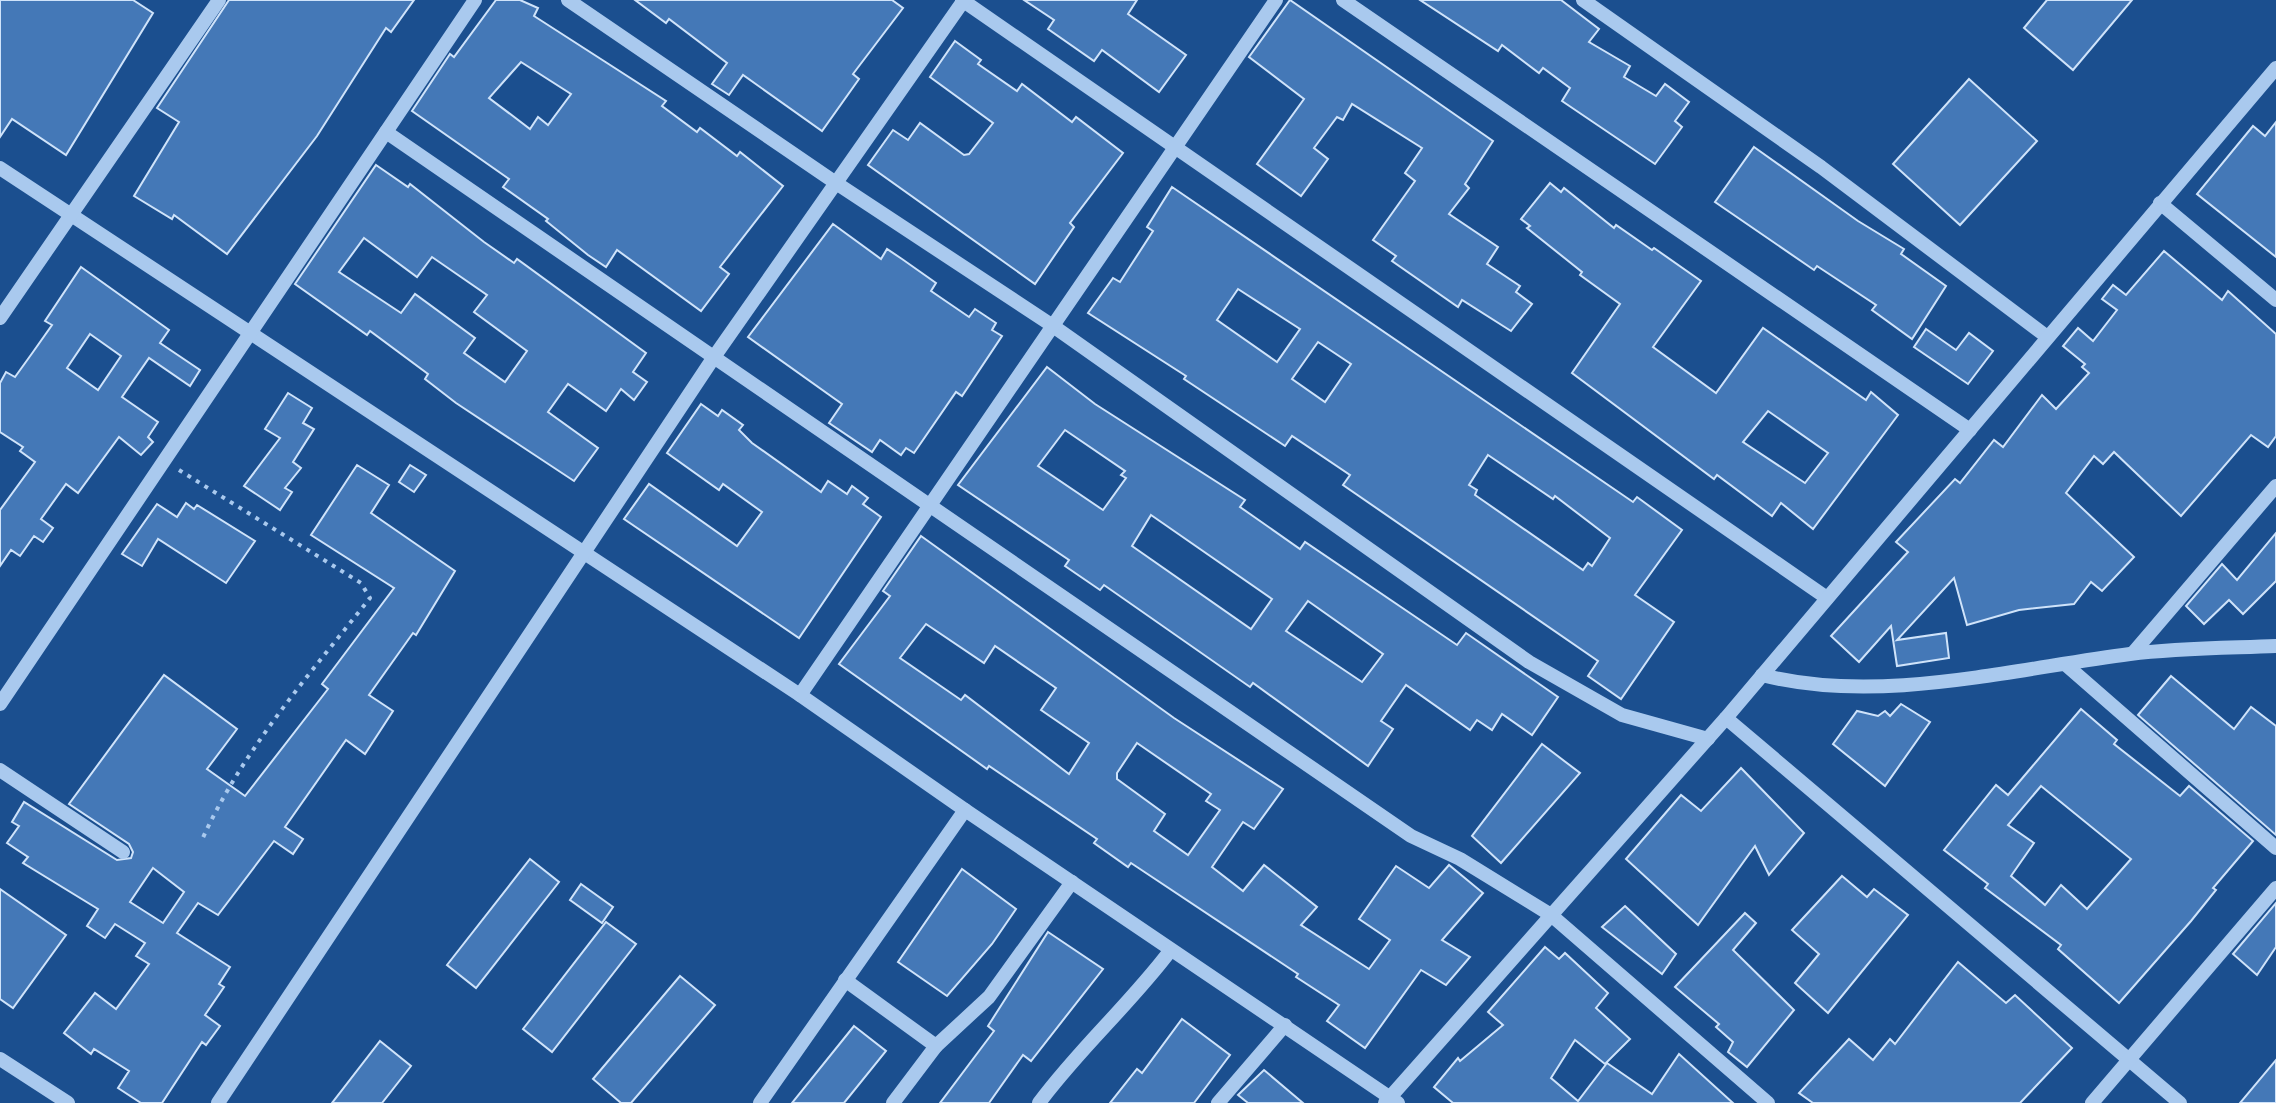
<svg xmlns="http://www.w3.org/2000/svg" width="2276" height="1103" viewBox="0 0 2276 1103" font-family="'Fira Sans',sans-serif">
<style>
.building{fill:#4478b7;stroke:#cfe3fa;stroke-width:2;fill-rule:evenodd}
.lines{fill:none;stroke-linecap:round;stroke-linejoin:round}
.path{stroke:#a9c9ee;stroke-width:4;stroke-dasharray:4 6;stroke-linecap:butt}
.minor{stroke:#a9c9ee;stroke-width:14}
</style>
<rect width="100%" height="100%" fill="#1b4f8f"/>
<g class="building">
<path d="M0 0H133L153 13 66 155 12 119 0 137Z"/>
<path d="M229 0H414L391 32 386 28 317 136 227 254 174 215 172 219 134 196 179 122 157 108Z"/>
<path d="M496 0H520L538 8 534 16 666 101 662 106 697 132 700 128 737 156 740 152 783 186 720 267 729 274 701 311 617 250 606 267 588 255 546 221 548 219 503 187 509 179 412 111 450 54 454 57ZM521 62 571 94 548 125 538 117 530 129 489 98Z"/>
<path d="M635 0H892L903 8 853 74 859 79 822 131 743 75 729 95 712 84 727 63 669 19 666 23Z"/>
<path d="M1024 0H1137L1128 14 1186 55 1159 92 1102 50 1094 61 1048 29 1054 20Z"/>
<path d="M1290 0 1493 141 1465 184 1469 188 1449 214 1498 247 1487 264 1520 286 1516 292 1532 304 1511 331 1462 300 1458 307 1392 261 1396 256 1373 240 1415 181 1405 173 1422 148 1352 104 1343 120 1337 117 1314 148 1328 159 1301 196 1257 164 1304 99 1249 57Z"/>
<path d="M1420 0H1561L1599 29 1589 42 1630 66 1624 77 1656 96 1665 84 1689 102 1675 121 1682 127 1655 164 1562 101 1570 88 1543 68 1539 73 1502 45 1498 51Z"/>
<path d="M2047 0H2132L2073 70 2024 28Z"/>
<path d="M955 41 981 60 978 64 1017 91 1022 84 1072 122 1076 117 1123 153 1070 223 1074 227 1035 284 868 165 893 130 908 140 920 123 964 155 969 154 993 123 930 77Z"/>
<path d="M1969 79 2037 141 1960 225 1893 164Z"/>
<path d="M2276 122V257L2197 194 2253 126 2265 136Z"/>
<path d="M1754 147 1858 221 1904 249 1901 254 1946 286 1912 339 1872 310 1876 305 1817 266 1814 270 1715 202Z"/>
<path d="M376 165 408 187 410 184 484 242 514 263 517 259 646 353 633 372 647 382 634 400 621 389 606 411 568 384 548 412 598 448 574 481 456 403 425 379 428 374 370 331 367 335 295 284ZM364 238 417 277 432 257 487 295 474 312 527 351 505 382 464 353 475 338 415 294 401 313 339 272Z"/>
<path d="M1550 183 1561 192 1564 188 1614 228 1616 225 1652 250 1654 248 1701 281 1653 347 1716 393 1763 328 1866 400 1871 392 1898 415 1813 529 1781 503 1772 516 1717 475 1714 479 1572 373 1620 304 1580 275 1582 272 1527 228 1530 226 1521 219ZM1768 411 1828 453 1805 483 1743 442Z"/>
<path d="M1172 187 1633 502 1637 497 1682 530 1635 595 1674 622 1621 699 1588 676 1598 661 1343 485 1350 475 1292 436 1285 446 1184 379 1186 376 1088 313 1113 278 1120 282 1153 231 1147 227ZM1238 289 1300 329 1277 362 1217 320ZM1318 342 1351 364 1325 402 1292 379ZM1488 455 1553 499 1555 496 1610 538 1592 566 1588 563 1583 570 1475 495 1477 490 1469 485Z"/>
<path d="M833 224 881 259 887 249 902 259 936 283 931 291 969 317 975 309 996 323 992 330 1002 336 962 396 956 392 914 453 906 448 901 455 880 440 872 452 829 423 842 404 748 337Z"/>
<path d="M2164 251 2222 300 2228 291 2276 334V436L2268 447 2251 435 2181 516 2114 452 2103 464 2094 456 2066 493 2134 557 2102 591 2091 582 2074 604 2019 610 1967 625 1954 578 1897 640 1946 633 1949 658 1897 666 1891 626 1859 662 1831 636 1908 552 1896 542 1955 479 1960 483 1994 440 2003 447 2042 395 2056 409 2089 373 2082 367 2085 364 2063 346 2078 328 2093 341 2117 310 2102 299 2113 285 2126 295Z"/>
<path d="M81 267 169 330 160 343 200 370 190 386 149 358 122 397 158 422 148 437 153 442 141 455 119 437 78 493 66 484 41 519 53 528 43 542 34 536 20 556 11 550 0 566V510L35 462 20 451 23 447 0 432V383L6 372 15 377 33 352 52 325 45 321ZM90 334 121 356 98 390 67 368Z"/>
<path d="M1926 329 1956 350 1969 333 1993 351 1968 384 1914 347Z"/>
<path d="M1047 367 1095 404 1245 500 1240 507 1300 549 1305 542 1457 645 1466 633 1558 697 1532 735 1502 714 1492 730 1477 720 1470 730 1406 685 1381 721 1393 729 1368 766 1253 683 1250 687 1104 585 1100 590 1065 566 1069 560 958 485ZM1065 430 1125 471 1121 475 1126 478 1103 510 1038 466ZM1151 515 1272 599 1251 629 1132 546ZM1308 601 1383 654 1362 682 1286 631Z"/>
<path d="M288 393 312 408 303 423 314 429 293 462 301 468 285 488 292 492 280 510 244 486 280 438 265 429Z"/>
<path d="M701 404 718 416 722 410 743 425 739 430 752 443 821 492 828 481 847 494 852 486 868 498 863 504 881 517 799 638 624 519 649 484 737 546 762 512 723 484 719 490 667 453Z"/>
<path d="M357 465 389 485 371 513 455 571 416 635 413 633 369 695 393 711 365 754 346 740 285 827 303 839 293 854 274 841 218 915 198 903 177 933 230 967 219 984 224 987 205 1015 220 1026 206 1045 202 1042 162 1103H141L118 1088 129 1071 94 1049 91 1054 64 1033 95 993 116 1009 149 964 136 956 145 943 115 924 105 938 87 926 98 909 23 863 28 857 7 843 19 826 12 822 24 802 117 860 131 858 133 852 129 844 69 804 164 675 237 729 207 769 245 796 328 689 322 684 394 588 311 535ZM153 868 184 892 163 923 130 902Z"/>
<path d="M410 465 426 475 414 492 399 482Z"/>
<path d="M186 503 194 509 197 505 255 541 226 583 158 539 142 566 122 554 157 504 177 517Z"/>
<path d="M2276 533V581L2243 614 2229 600 2204 624 2186 606 2222 564 2237 580Z"/>
<path d="M921 536 1174 718 1283 789 1254 829 1243 822 1212 867 1243 891 1264 865 1317 907 1301 925 1369 969 1390 940 1359 919 1396 866 1429 888 1449 865 1483 893 1442 940 1470 957 1446 985 1421 970 1365 1048 1327 1021 1339 1005 1296 977 1298 974 1131 863 1128 867 1094 843 1097 839 989 766 987 769 839 664 890 596 883 591ZM926 624 984 663 995 646 1056 688 1041 710 1089 743 1069 774 965 695 961 700 900 658ZM1137 743 1211 794 1206 801 1220 810 1188 855 1154 831 1165 814 1117 779V773Z"/>
<path d="M2171 676 2234 729 2251 707 2276 726V835L2138 715Z"/>
<path d="M1901 704 1930 722 1885 786 1833 744 1857 711 1878 716 1885 711 1890 716Z"/>
<path d="M2081 709 2117 740 2114 744 2180 796 2189 786 2253 841 2213 888 2216 890 2191 921 2119 1003 2058 949 2061 945 1985 888 1988 884 1944 850 1996 785 2008 795ZM2041 786 2131 859 2087 909 2061 885 2045 905 2011 876 2034 843 2008 825Z"/>
<path d="M1542 744 1580 773 1501 863 1472 836Z"/>
<path d="M1741 768 1804 833 1769 875 1755 846 1698 925 1626 859 1681 795 1701 811Z"/>
<path d="M530 859 559 882 476 988 447 965Z"/>
<path d="M962 869 1016 909 992 944 947 996 898 962Z"/>
<path d="M1842 876 1867 897 1874 889 1908 915 1828 1013 1795 983 1819 954 1792 930Z"/>
<path d="M581 884 613 907 602 923 570 900Z"/>
<path d="M0 889 66 935 13 1008 0 999Z"/>
<path d="M2276 903V947L2257 975 2233 954Z"/>
<path d="M1625 906 1676 954 1662 974 1602 927Z"/>
<path d="M1745 913 1756 923 1733 950 1794 1010 1747 1067 1728 1052 1733 1042 1716 1027 1719 1024 1675 987Z"/>
<path d="M606 922 636 944 552 1052 523 1029Z"/>
<path d="M1048 932 1103 969 1031 1061 1023 1055 989 1103H940L994 1031 988 1026Z"/>
<path d="M1545 947 1559 959 1565 953 1608 993 1596 1008 1630 1039 1605 1064 1575 1040 1551 1078 1578 1101 1607 1063 1652 1094 1679 1054 1733 1103H1453L1434 1087 1458 1058 1460 1061 1503 1025 1488 1012Z"/>
<path d="M1958 962 2006 1003 2015 995 2072 1048 2020 1103H1813L1799 1093 1849 1039 1873 1060 1890 1039 1895 1044Z"/>
<path d="M680 976 715 1005 631 1103H621L593 1079Z"/>
<path d="M1182 1019 1230 1055 1194 1103H1110L1137 1069 1142 1073Z"/>
<path d="M854 1026 886 1051 844 1103H792Z"/>
<path d="M380 1041 411 1066 382 1103H332Z"/>
<path d="M2276 1060V1103H2240Z"/>
<path d="M1264 1070 1303 1103H1248L1238 1095Z"/>
</g>
<g class="lines">
<path class="path" d="M179 470 361 583 370 598C309 675 241 752 201 842"/>
<g class="minor">
<path d="M568 0 836 183 1053 326 1529 662 1622 715 1708 739"/>
<path d="M962 0 1827 598"/>
<path d="M1343 0 1970 430"/>
<path d="M1583 0 1821 167 2046 336"/>
<path d="M386 132 1411 836 1460 859 1551 915 1768 1103"/>
<path d="M0 168 800 695 965 810"/>
<path d="M2160 203 2276 300"/>
<path d="M0 318 219 0"/>
<path d="M2133 653 2276 486"/>
<path d="M2065 664 2276 848"/>
<path d="M1762 675C1878 705 2013 669 2130 654 2178 648 2228 648 2276 646"/>
<path d="M800 695 1276 0"/>
<path d="M0 704 475 0"/>
<path d="M1726 718 2180 1103"/>
<path d="M0 770 123 852"/>
<path d="M845 980 936 1046 989 997 1072 882"/>
<path d="M0 1059 68 1103"/>
<path d="M218 1103 714 357 964 0"/>
<path d="M760 1103 965 810 1398 1103"/>
<path d="M893 1103 936 1046"/>
<path d="M1039 1103C1079 1049 1129 1005 1170 951"/>
<path d="M1218 1103 1285 1025"/>
<path d="M1385 1103 1726 718 2276 68"/>
<path d="M2092 1103 2276 888"/>
</g>
</g>
</svg>
